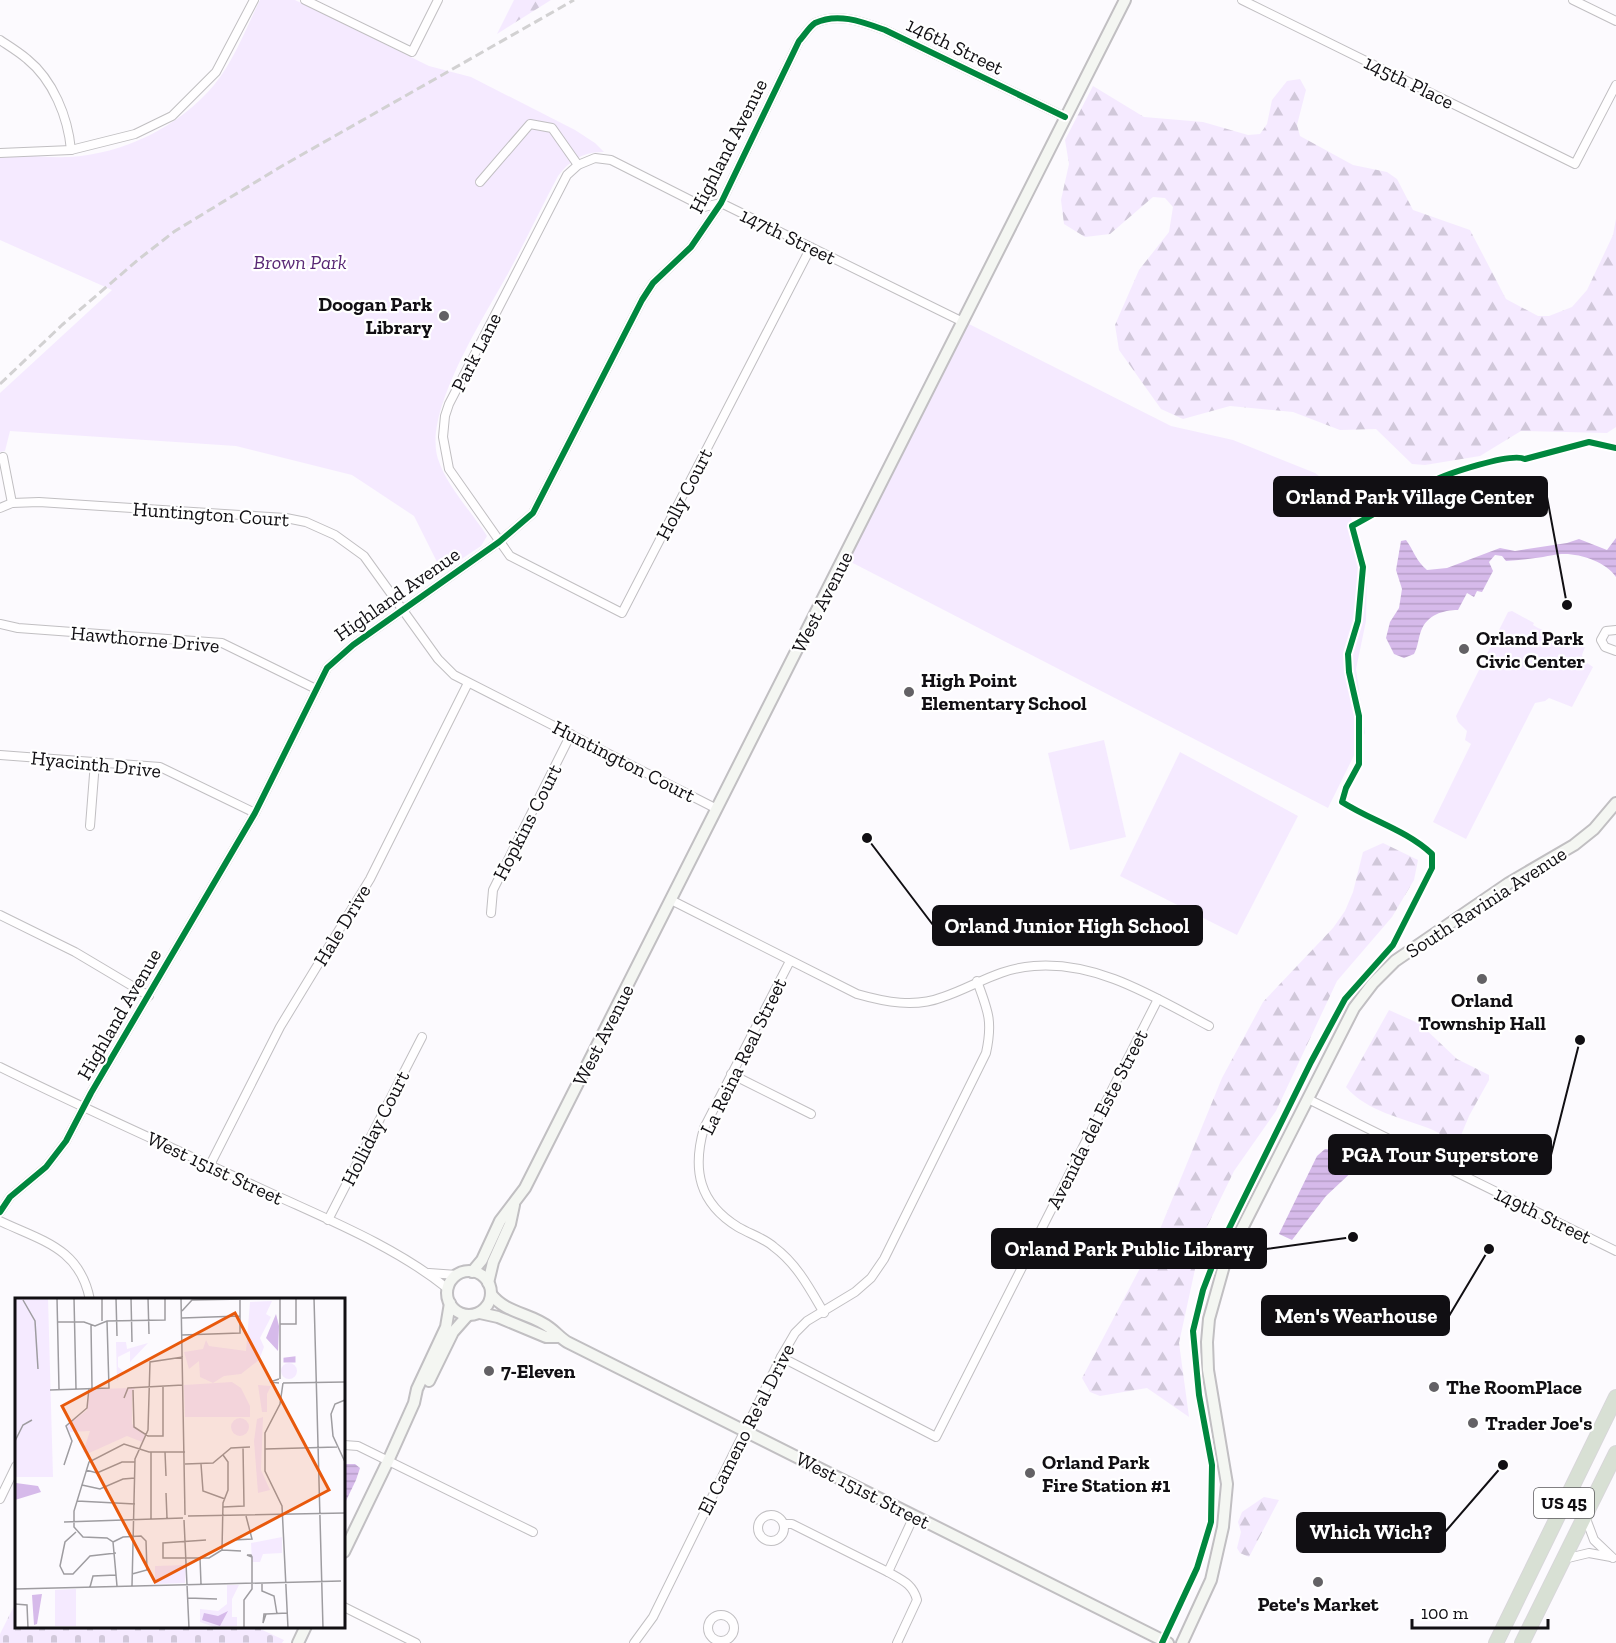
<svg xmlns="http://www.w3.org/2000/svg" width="1616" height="1643" viewBox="0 0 1616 1643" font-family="'Zilla Slab',serif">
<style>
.green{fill:#f5eaff}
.forest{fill:url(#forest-firs)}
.cemetery{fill:url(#cemetery-stones)}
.water{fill:url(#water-rules)}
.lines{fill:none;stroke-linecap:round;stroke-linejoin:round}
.street-casing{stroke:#c1bfc2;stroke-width:10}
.secondary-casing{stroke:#c1bfc2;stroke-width:14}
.highway-casing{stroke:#d8d7d9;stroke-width:16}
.street{stroke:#fffeff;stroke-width:8}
.secondary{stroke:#f4f6f2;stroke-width:10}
.highway{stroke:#d8e0d4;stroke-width:14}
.rail{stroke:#d2d1d2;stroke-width:3;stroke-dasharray:9 4.5;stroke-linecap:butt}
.cycleway-casing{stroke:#fff;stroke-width:10}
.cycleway{stroke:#00873e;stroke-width:6}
.poi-dot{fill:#636165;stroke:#fff;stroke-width:2}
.labels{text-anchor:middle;stroke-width:4.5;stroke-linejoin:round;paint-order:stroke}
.shield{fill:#fff;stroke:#58575a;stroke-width:1.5}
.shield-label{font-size:18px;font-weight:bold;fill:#110f13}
.street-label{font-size:20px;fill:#110f13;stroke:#fff}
.park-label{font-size:20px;font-style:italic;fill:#592876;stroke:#fff}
.poi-label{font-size:20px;font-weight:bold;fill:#110f13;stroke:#fff;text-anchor:start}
.inset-river{fill:none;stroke:#d6baea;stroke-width:3}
.inset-road{fill:none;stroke:#9e9ca0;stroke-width:1.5}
.view{fill:#e8590c;fill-opacity:0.15;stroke:#e8590c;stroke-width:3}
.inset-edge{fill:none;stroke:#110f13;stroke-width:3}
.leader{fill:none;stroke:#110f13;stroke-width:2}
.callout-dot{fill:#110f13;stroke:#fff;stroke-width:2}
.callout{fill:#110f13;stroke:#110f13;stroke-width:2}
.callout-label{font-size:21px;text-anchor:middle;font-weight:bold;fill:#fff}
</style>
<defs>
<pattern id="forest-firs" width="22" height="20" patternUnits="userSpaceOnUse" patternTransform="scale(1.5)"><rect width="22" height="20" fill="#f5eaff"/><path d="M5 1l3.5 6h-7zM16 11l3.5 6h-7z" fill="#d1c8da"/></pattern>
<pattern id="cemetery-stones" width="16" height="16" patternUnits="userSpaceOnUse" patternTransform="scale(1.5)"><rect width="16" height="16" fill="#f5eaff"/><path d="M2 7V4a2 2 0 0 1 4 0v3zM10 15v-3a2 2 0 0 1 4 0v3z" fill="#d1c8da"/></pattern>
<pattern id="water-rules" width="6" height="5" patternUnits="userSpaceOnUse" patternTransform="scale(1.5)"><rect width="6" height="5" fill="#d6baea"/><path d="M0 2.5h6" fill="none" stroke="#b79fc8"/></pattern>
</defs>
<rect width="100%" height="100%" fill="#fcfafe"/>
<g class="green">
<path d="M260 0H295L429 66 471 77 575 130 595 143 604 152C584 151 569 161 558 176 542 206 528 236 512 266 489 310 422 410 438 459 447 487 472 512 487 536L481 546 442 572 414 516 352 475 236 446 10 431 5 451 0 452V393L112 290 0 240V156C23 154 46 158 69 157 123 154 179 127 214 85 234 61 246 28 260 0Z"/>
<path d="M967 323 1171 426 1233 440 1315 473 1327 482 1357 527 1367 567 1366 621 1356 669 1365 733 1328 808 849 561Z"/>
<path d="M1512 611 1534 623 1533 625 1538 628 1585 647 1582 655 1584 661 1593 667 1572 707 1549 698 1545 701 1535 703 1466 839 1433 822 1471 744 1465 740 1467 731 1458 722 1456 716 1508 612Z"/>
<path d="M1104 740 1126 837 1070 850 1048 753Z"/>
<path d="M1180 752 1298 816 1237 935 1120 876Z"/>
</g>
<g class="forest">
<path d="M514 0H551L497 34Z"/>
<path d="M1300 79 1306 90 1297 125 1300 136 1353 165 1387 172 1397 179 1413 210 1470 230 1506 299 1538 316H1549L1572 307 1587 290 1613 235 1616 219V427L1607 433 1521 431 1480 456 1425 465 1412 464 1376 429 1340 430 1293 412 1230 406 1183 419 1161 409 1119 350 1115 325 1139 270 1169 232 1173 207 1165 198 1153 197 1110 234 1085 237 1064 224 1061 200 1069 164 1065 140 1093 86 1144 117 1203 122 1248 135 1260 134 1267 124 1272 100 1287 81Z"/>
<path d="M1383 843 1418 860 1414 880 1392 917 1337 981 1276 1111 1234 1171 1202 1237 1179 1343 1189 1417 1147 1388 1100 1396 1090 1392 1082 1378 1158 1234 1222 1078 1263 1002 1333 928 1345 911 1353 892 1363 852Z"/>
<path d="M1389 1010 1420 1024 1457 1059 1489 1075V1080L1469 1116 1457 1145C1449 1140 1441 1134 1433 1130 1404 1118 1367 1112 1346 1087Z"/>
<path d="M1264 1497 1279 1500 1249 1557 1240 1553 1237 1548 1241 1532 1238 1522 1242 1512Z"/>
</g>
<path class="cemetery" d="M16 1602V1626L256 1627 284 1640 282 1643H0V1634Z"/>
<g class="water">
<path d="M1616 538V577C1607 562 1579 553 1562 554 1556 554 1549 556 1543 557 1531 559 1518 560 1506 561L1502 556 1495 555 1489 562 1493 571 1482 592 1477 591 1474 597 1467 593 1458 610C1443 610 1427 615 1421 631 1418 639 1418 647 1414 654L1404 658 1394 654 1386 638 1390 622 1399 608 1402 589 1396 570 1401 541 1406 540C1414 551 1416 561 1427 570L1447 568 1500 548 1515 551 1567 543 1579 539 1607 550Z"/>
<path d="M1325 1149C1341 1150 1349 1152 1357 1167L1326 1196 1292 1240 1279 1234 1317 1156Z"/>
<path d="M344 1464H355L360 1468 356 1480 344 1505Z"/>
</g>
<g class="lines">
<defs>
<g id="street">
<path d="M305 0 412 52 438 0"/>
<path d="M1242 0 1575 164 1616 85"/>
<path d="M1573 0 1616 21"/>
<path d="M0 40C9 46 19 52 27 59 53 80 68 117 71 150"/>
<path d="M0 153 71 150 135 134 172 116 216 72 254 0"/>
<path d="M480 182 530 124 552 128 578 165"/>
<path d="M811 247 622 613 510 556 449 469 443 437 445 416 449 404 567 175 578 165 595 158 611 160 704 207 721 203 963 322"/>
<path d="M3 457 12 503"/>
<path d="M0 508 12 503 39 502 286 518 306 522 335 535 364 556 438 659 454 675 717 809"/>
<path d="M0 624 18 628 222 643 316 689"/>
<path d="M1616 630 1606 631 1601 640 1605 647 1616 651"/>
<path d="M0 755 160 767 255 813"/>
<path d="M90 826 95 762"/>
<path d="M671 900 857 994C885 1002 915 1008 943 997 976 986 996 969 1034 966 1098 961 1154 997 1209 1026"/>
<path d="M491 913 493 890 571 734"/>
<path d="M0 915 75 952 149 996"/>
<path d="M790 961 704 1128C692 1170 699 1203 738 1227 750 1234 764 1238 774 1247 797 1264 810 1289 824 1313"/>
<path d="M0 1067C91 1112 184 1153 277 1196 334 1222 399 1249 448 1289"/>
<path d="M731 1074 811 1114"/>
<path d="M1308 1099 1616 1251"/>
<path d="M210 1165 280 1027 370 879 468 683"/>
<path d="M0 1212 10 1197 46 1167 66 1141 91 1093 255 813 327 668 353 645 499 542 533 513 642 300 653 283 691 247 721 203 799 41C804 36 809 27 815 23 838 12 863 22 885 30L1065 117"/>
<path d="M328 1220 422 1037"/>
<path d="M0 1221C42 1241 80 1248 90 1300"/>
<path d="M429 1273 457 1275"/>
<path d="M781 1357 936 1437 1158 999"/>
<path d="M344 1445 358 1446 533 1532"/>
<path d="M0 1499 16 1466"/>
<circle cx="771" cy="1528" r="13"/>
<path d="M1585 1516 1594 1540 1613 1558"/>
<path d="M784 1524H792L888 1572"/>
<path d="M1564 1559 1589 1553 1611 1557"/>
<path d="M344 1607 416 1643"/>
<circle cx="721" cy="1628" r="13"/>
<path d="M634 1643 653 1617 781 1357 795 1333 807 1321 855 1292 871 1278 884 1259 986 1053C993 1021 988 1011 977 981"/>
<path d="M897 1643 917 1600C913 1584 902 1580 888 1572L914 1516"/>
</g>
<g id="secondary">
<circle cx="469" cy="1293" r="22"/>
<path d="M472 1272 482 1260 500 1221 525 1188 1125 0"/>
<path d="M488 1283 493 1262 510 1224 514 1205"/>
<path d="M491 1294C506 1314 532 1313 550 1328 557 1333 561 1339 569 1343L1168 1643"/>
<path d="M480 1313 498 1317 546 1337H558"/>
<path d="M429 1381 453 1332 468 1315"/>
<path d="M344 1552 388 1461 414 1403 417 1389 446 1327 450 1303"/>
<path d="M298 1643 306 1626"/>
<path d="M1182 1643 1211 1580 1223 1527 1227 1484 1208 1370 1207 1342 1209 1319 1225 1262 1354 1008 1373 983 1395 961 1509 883 1574 845 1594 829 1616 803"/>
</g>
<g id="highway">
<path d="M1496 1643 1616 1397"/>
<path d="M1522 1643 1616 1453"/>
</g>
</defs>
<use href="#street" class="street-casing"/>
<use href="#secondary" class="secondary-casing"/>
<use href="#highway" class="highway-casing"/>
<use href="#street" class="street"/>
<use href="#secondary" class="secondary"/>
<use href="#highway" class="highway"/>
<path class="rail" d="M0 384 62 325 139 259 175 231 282 166 574 0"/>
<defs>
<g id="cycleway">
<path d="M0 1212 10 1197 46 1167 66 1141 91 1093 255 813 327 668 353 645 499 542 533 513 642 300 653 283 691 247 721 203 799 41C804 36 809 27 815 23 838 12 863 22 885 30L1065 117"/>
<path d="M1162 1643 1197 1568 1211 1522 1212 1465 1199 1395 1193 1331 1203 1290 1218 1251 1311 1062 1345 999 1393 945 1432 868V854C1406 830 1372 821 1342 802L1346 788 1359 764V716L1349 672 1348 654 1358 621 1363 567 1352 526C1378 512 1404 496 1431 482 1446 474 1511 452 1525 459L1589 442 1616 448"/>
</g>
</defs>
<use href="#cycleway" class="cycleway-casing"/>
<use href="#cycleway" class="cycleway"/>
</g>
<g class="poi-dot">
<circle cx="444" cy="316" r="6"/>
<circle cx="1464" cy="649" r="6"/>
<circle cx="909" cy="692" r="6"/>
<circle cx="1482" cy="979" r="6"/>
<circle cx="489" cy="1371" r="6"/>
<circle cx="1434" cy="1387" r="6"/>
<circle cx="1473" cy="1423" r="6"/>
<circle cx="1030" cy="1473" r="6"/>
<circle cx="1318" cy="1582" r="6"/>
</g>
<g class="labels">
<rect class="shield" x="1534" y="1488" width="60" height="30" rx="4.5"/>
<g class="shield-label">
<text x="1564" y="1509">US 45</text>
</g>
<g class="street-label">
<text transform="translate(955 46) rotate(26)" y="7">146th Street</text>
<text transform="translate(1409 82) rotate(26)" y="7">145th Place</text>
<text transform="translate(728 146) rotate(-63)" y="7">Highland Avenue</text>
<text transform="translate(788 236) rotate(26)" y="7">147th Street</text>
<text transform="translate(476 352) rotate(-63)" y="7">Park Lane</text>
<text transform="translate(684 494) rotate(-63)" y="7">Holly Court</text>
<text transform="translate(211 514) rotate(4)" y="7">Huntington Court</text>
<text transform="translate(397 594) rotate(-35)" y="7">Highland Avenue</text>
<text transform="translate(822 602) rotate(-63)" y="7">West Avenue</text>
<text transform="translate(145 639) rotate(5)" y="7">Hawthorne Drive</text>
<text transform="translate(624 761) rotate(27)" y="7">Huntington Court</text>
<text transform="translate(96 764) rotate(6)" y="7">Hyacinth Drive</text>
<text transform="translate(527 822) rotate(-63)" y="7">Hopkins Court</text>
<text transform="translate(1486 902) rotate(-33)" y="7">South Ravinia Avenue</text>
<text transform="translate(342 925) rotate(-59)" y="7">Hale Drive</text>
<text transform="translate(119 1014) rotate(-60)" y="7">Highland Avenue</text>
<text transform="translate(603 1035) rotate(-63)" y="7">West Avenue</text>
<text transform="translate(743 1056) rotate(-64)" y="7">La Reina Real Street</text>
<text transform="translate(1097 1119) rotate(-63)" y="7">Avenida del Este Street</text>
<text transform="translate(375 1128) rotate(-63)" y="7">Holliday Court</text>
<text transform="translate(215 1168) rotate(25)" y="7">West 151st Street</text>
<text transform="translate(1543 1215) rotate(26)" y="7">149th Street</text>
<text transform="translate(746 1429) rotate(-63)" y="7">El Cameno Re'al Drive</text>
<text transform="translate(863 1490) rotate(27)" y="7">West 151st Street</text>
</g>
<g class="park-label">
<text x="300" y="269">Brown Park</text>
</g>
<g class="poi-label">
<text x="432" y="311" text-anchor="end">Doogan Park<tspan x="432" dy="23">Library</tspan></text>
<text x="1476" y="645">Orland Park<tspan x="1476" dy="23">Civic Center</tspan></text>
<text x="921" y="687">High Point<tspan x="921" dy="23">Elementary School</tspan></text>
<text x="1482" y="1007" text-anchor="middle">Orland<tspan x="1482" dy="23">Township Hall</tspan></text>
<text x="501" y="1378">7-Eleven</text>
<text x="1446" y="1394">The RoomPlace</text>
<text x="1485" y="1430">Trader Joe's</text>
<text x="1042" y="1469">Orland Park<tspan x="1042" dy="23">Fire Station #1</tspan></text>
<text x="1318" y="1611" text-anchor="middle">Pete's Market</text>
</g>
</g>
<g transform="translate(15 1298)">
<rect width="330" height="330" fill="#fcfafe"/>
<path d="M0 0H33L38 179H0ZM266 73a8 8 0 1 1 16 0a8 8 0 1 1-16 0ZM217 84 226 90 235 108V119H170L169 87ZM243 87 256 88 252 96V114H247ZM120 90 117 95V126L130 137 127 144 112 138 72 156 68 154 75 133 55 134 52 128 72 112 75 91ZM216 129a9 9 0 1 1 18 0a9 9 0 1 1-18 0ZM267 239V255L248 256 245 264H237L236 245ZM212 287H224L217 301V319H222V328L199 329 185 324V311L203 313 212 306ZM61 291V328H40V292Z" fill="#f5eaff"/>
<path d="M257 3 251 16 256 19 245 40 249 49 244 62 226 76 209 78 198 85 185 79 184 63 174 71 169 54 188 51 191 42 194 48 231 53 235 4ZM101 44H111L112 51 133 45 115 64V53L103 59V69L108 73 102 83ZM248 119 246 172 255 192 243 195 239 143 242 121Z" fill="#f5eaff"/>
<path d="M171 267 170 285 140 286V268Z" fill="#f5eaff"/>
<path d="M261 16 264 28 263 53 251 40ZM1 185 23 188 26 194 0 202ZM27 296 22 326 19 327 17 297ZM213 313 205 328 187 322 189 315 203 318Z" fill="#d6baea"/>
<path class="inset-river" d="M279 60V63H270V61Z"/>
<path class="inset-road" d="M42 0 44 91M59 0 61 91M87 0V23M101 0 102 38M116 0 117 44M133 0 134 36M166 0 170 217M265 0V81M299 0 308 330M8 2 20 23 23 71M167 13 177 2 279 0M167 20 225 18M43 24H69L80 28 92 23 150 22V0M265 26H281V0M76 27 77 90M167 37 225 35V0M264 81 255 84 264 85M268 85 265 106 250 135V173L267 208 273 330M268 85 330 84M35 92 94 90 92 23M118 92 119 129 133 138H148V88M109 100 113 90 168 87M330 102 320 106 316 116 318 138 330 164M0 143 8 127 17 122M250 151 322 149M150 154 151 178M170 166 198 165 216 150 235 149M186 166 188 193 210 201M49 167 57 143 51 128 72 110 74 90M71 172 82 175 107 164H120M67 187 85 191 108 181 120 180M151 195 152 220M62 203 120 206M208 209 229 208 228 149M173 218 330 215M136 221V154M169 222 174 330M49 224 168 220M61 234 50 244 45 268 49 276H58L75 258 101 255M191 242 148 245V260H194L207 252 208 205 213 192V164L208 157M218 242 237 241 231 218M98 244 108 239 126 238 131 243 132 272 117 276M207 252 226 253M185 260 186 286M247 285V293L259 298 262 316M102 288 98 244 92 240 68 239 59 229V213L74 164 109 146 134 154H170M117 288 120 161 133 132 135 64 168 59M75 289 78 278 101 277M0 291 326 283M173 300 202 301M0 306 12 307 13 330M251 316 248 325 249 316H251L273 315M229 330V302L237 291V259L236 257H232L237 259"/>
<path class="view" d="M220 15 314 192 140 284 47 108Z"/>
<rect width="330" height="330" class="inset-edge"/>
</g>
<path class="leader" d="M1567 605L1547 497M867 838L933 925M1580 1040L1551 1155M1353 1237L1266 1249M1489 1249L1449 1316M1503 1465L1445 1532"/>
<g class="callout-dot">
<circle cx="1567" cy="605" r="6"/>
<circle cx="867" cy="838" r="6"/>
<circle cx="1580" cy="1040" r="6"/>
<circle cx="1353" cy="1237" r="6"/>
<circle cx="1489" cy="1249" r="6"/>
<circle cx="1503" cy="1465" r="6"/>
</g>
<g class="callout">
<rect x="1274" y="477" width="273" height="39" rx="6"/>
<rect x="933" y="906" width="269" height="39" rx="6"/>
<rect x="1329" y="1135" width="222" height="39" rx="6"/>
<rect x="992" y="1229" width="274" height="39" rx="6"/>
<rect x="1262" y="1296" width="187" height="39" rx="6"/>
<rect x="1297" y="1513" width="148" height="39" rx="6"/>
</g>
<g class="callout-label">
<text x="1410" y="504">Orland Park Village Center</text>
<text x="1067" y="933">Orland Junior High School</text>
<text x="1440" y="1162">PGA Tour Superstore</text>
<text x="1129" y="1256">Orland Park Public Library</text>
<text x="1356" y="1323">Men's Wearhouse</text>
<text x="1371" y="1539">Which Wich?</text>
</g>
<path d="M1412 1619v9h136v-9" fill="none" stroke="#110f13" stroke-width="3"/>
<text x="1421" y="1619" font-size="18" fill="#110f13" stroke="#ffffff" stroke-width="4.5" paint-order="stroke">100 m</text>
</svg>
